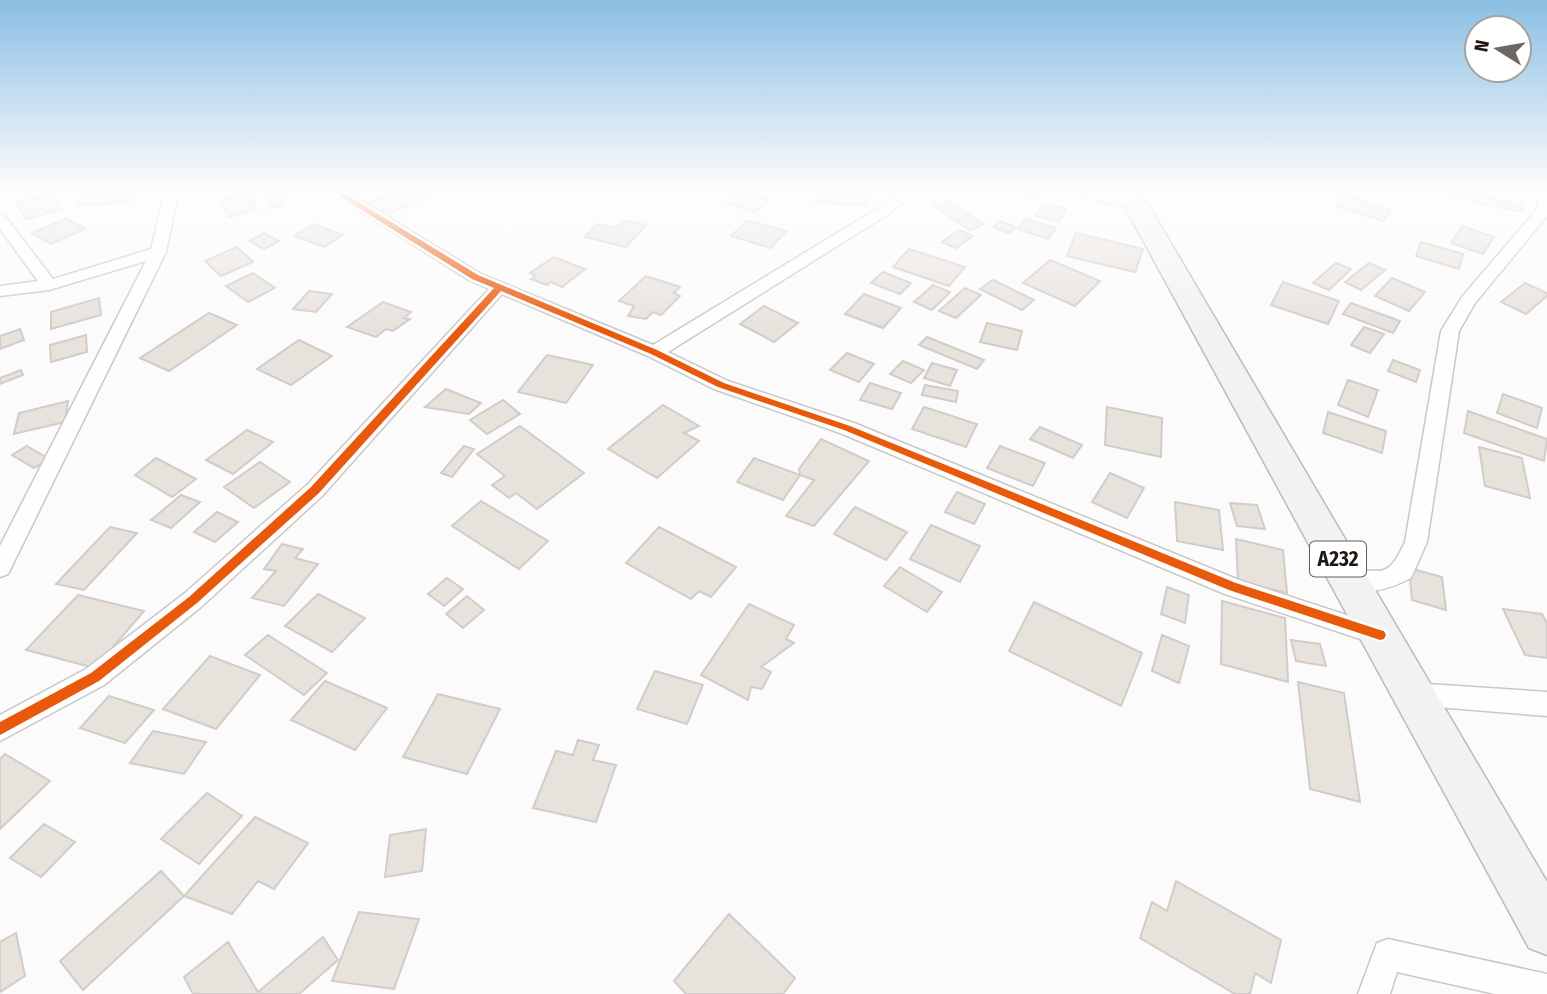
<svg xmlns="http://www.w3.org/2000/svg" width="1547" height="994" viewBox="0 0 1547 994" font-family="'Fira Sans Condensed',sans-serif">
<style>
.building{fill:#e8e2dd;stroke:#d2ccc9;stroke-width:2}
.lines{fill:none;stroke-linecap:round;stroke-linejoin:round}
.minor-casing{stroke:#ccc7c3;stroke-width:3}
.primary-casing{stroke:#bfb8bf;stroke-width:3}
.minor{fill:#fefefe;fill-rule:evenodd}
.primary{fill:#f4f1f5;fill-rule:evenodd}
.cycleway-casing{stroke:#fff;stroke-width:5}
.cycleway{fill:#e8590c;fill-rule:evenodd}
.labels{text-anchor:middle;stroke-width:6;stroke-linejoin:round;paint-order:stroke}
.shield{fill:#fff;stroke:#645c58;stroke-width:2}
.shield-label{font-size:21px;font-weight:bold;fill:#211610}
</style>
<rect width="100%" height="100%" fill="#fbfbfb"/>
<g class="building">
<path d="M91 189H139L128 203 77 205Z"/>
<path d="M266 189H281L285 205 270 208Z"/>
<path d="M402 189H417L428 197 385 215 368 203Z"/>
<path d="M816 189H868V205L815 203Z"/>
<path d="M936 189H964L952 196Z"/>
<path d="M1012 189H1041L1044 190 1032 199 1010 190Z"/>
<path d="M1423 189H1460L1459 197Z"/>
<path d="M739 190 769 200 755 212 726 202Z"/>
<path d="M52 192 62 208 26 220 17 203Z"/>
<path d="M246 192 257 209 229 217 219 200Z"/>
<path d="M1470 193 1522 205V212L1470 201Z"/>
<path d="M1343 195 1391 210 1384 221 1336 206Z"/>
<path d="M948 201 984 224 970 230 934 206Z"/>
<path d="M1043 203 1066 209 1059 222 1036 216Z"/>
<path d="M66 218 85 229 51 244 32 233Z"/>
<path d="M1026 219 1056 228 1048 239 1018 229Z"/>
<path d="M624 220 646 225 626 247 584 237 597 224 616 228Z"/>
<path d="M747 220 786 231 771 248 731 236Z"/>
<path d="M999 221 1016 227 1009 233 993 227Z"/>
<path d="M313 224 343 235 324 247 294 236Z"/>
<path d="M1462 226 1494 237 1483 254 1451 243Z"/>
<path d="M959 230 973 236 956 248 942 242Z"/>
<path d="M264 233 279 241 264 249 249 241Z"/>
<path d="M1076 233 1143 249 1135 272 1067 256Z"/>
<path d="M1421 242 1463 254 1459 269 1416 256Z"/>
<path d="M237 247 253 262 221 276 205 261Z"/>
<path d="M909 249 965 267 949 286 893 267Z"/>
<path d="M554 257 585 269 562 287 551 282 547 285 531 279 536 276 530 273Z"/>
<path d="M1050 260 1100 281 1075 306 1023 283Z"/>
<path d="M1336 263 1351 269 1329 290 1313 283Z"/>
<path d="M1369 263 1385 270 1361 290 1345 282Z"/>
<path d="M883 272 911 283 900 294 871 283Z"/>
<path d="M253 273 275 288 248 302 226 286Z"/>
<path d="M646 276 680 287 674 293 680 296 661 315 653 312 646 319 628 316 634 306 619 301Z"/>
<path d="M1392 278 1425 292 1409 311 1375 296Z"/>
<path d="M993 280 1034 300 1022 310 980 289Z"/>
<path d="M1283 282 1339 301 1328 324 1271 305Z"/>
<path d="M1525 283 1547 293V296L1526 314 1501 302Z"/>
<path d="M933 285 950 292 932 310 914 302Z"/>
<path d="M965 288 981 295 956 318 939 311Z"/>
<path d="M309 291 332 294 316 312 293 309Z"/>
<path d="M864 294 901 308 883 328 845 314Z"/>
<path d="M99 298 101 315 51 329V312Z"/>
<path d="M383 302 411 312 404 318 410 319 393 331 386 329 376 337 347 327Z"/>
<path d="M1351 303 1400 321 1393 333 1343 314Z"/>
<path d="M764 306 798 323 774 342 740 324Z"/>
<path d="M209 313 237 325 169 371 140 358Z"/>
<path d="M987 323 1022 331 1017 350 980 342Z"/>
<path d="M1364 327 1384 334 1370 353 1351 345Z"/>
<path d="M20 329 24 340 0 349V336Z"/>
<path d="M86 335 87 352 51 362 50 345Z"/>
<path d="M927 337 984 360 977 369 919 345Z"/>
<path d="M299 340 332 356 291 385 257 369Z"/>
<path d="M847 353 874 364 859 382 830 370Z"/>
<path d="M547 355 593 365 566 403 518 392Z"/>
<path d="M1393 360 1420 370 1416 382 1388 371Z"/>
<path d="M903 361 924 370 911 383 890 374Z"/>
<path d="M932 363 957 370 950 386 924 378Z"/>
<path d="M21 370 23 375 0 384V378Z"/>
<path d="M1348 380 1378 390 1368 417 1338 405Z"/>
<path d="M870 383 901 393 892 409 860 400Z"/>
<path d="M925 385 958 391 956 402 922 395Z"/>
<path d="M446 389 481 403 469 414 425 407Z"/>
<path d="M1503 394 1542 408 1537 428 1497 413Z"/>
<path d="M503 400 520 414 487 434 470 420Z"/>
<path d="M68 401 65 422 14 434 19 413Z"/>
<path d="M663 405 699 426 684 433 699 441 657 478 608 449Z"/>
<path d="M924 407 977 424 966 447 912 429Z"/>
<path d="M1107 407 1162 418 1161 457 1105 445Z"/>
<path d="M1468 411 1547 439 1544 461 1464 433Z"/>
<path d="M1328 412 1386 431 1382 453 1323 433Z"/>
<path d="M520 426 584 473 537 509 516 493 509 498 492 485 505 476 477 454Z"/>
<path d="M1040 427 1082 445 1073 458 1030 439Z"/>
<path d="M247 430 273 442 233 474 206 460Z"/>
<path d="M821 439 869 461 814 526 786 516 814 480 800 475 799 469Z"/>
<path d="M27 446 49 459 34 468 12 455Z"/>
<path d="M464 446 474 449 452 477 441 473Z"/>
<path d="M1000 446 1045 463 1033 486 987 468Z"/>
<path d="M1479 447 1522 458 1530 498 1485 486Z"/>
<path d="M156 458 196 479 172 497 135 475Z"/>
<path d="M754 458 800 475 783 500 737 482Z"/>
<path d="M260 462 290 482 254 508 224 487Z"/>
<path d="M1110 473 1144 488 1127 518 1092 502Z"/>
<path d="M957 492 985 504 974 524 945 512Z"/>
<path d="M181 495 200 502 171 528 151 520Z"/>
<path d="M481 501 548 541 519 569 452 526Z"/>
<path d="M1175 502 1219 510 1223 550 1177 541Z"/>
<path d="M1230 503 1257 505 1265 529 1237 526Z"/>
<path d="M855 507 907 532 886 560 834 534Z"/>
<path d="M217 512 238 522 215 542 194 532Z"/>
<path d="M931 525 980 546 960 582 910 559Z"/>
<path d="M110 527 137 533 84 590 56 584Z"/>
<path d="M659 527 736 567 711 597 699 591 691 599 626 563Z"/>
<path d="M1236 539 1283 550 1287 593 1238 581Z"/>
<path d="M282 544 303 549 295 558 318 564 284 606 252 598 276 571 264 569Z"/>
<path d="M900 567 942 592 927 612 884 586Z"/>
<path d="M1409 568 1442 577 1446 610 1412 600Z"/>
<path d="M447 578 463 589 444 606 428 594Z"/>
<path d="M1167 587 1189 595 1185 623 1161 614Z"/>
<path d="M318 594 365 618 332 652 285 626Z"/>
<path d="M78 595 144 611 95 668 26 650Z"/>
<path d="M467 596 484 610 463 628 446 614Z"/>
<path d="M1222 601 1285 618 1288 682 1221 664Z"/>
<path d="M1034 602 1142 653 1121 706 1009 651Z"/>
<path d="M749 604 794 625 786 639 794 643 761 667 771 672 762 689 751 687 748 700 701 675Z"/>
<path d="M1503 609 1542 614 1547 623V658L1525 655Z"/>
<path d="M268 635 327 673 304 695 245 655Z"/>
<path d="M1162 635 1189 646 1179 683 1152 671Z"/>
<path d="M1291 640 1320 644 1326 666 1296 661Z"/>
<path d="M210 656 260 675 216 729 163 709Z"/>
<path d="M655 671 703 685 687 724 637 709Z"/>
<path d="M325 681 387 708 355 750 291 720Z"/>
<path d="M1298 682 1344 693 1360 802 1310 789Z"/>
<path d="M438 694 500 709 467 774 403 757Z"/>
<path d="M109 696 154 710 125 743 80 728Z"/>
<path d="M153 731 206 742 184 774 130 763Z"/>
<path d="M578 740 599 745 593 760 616 765 596 822 533 808 556 751 573 755Z"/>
<path d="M5 754 50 781 0 829V759Z"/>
<path d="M207 793 242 816 199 864 161 839Z"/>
<path d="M255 817 308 843 274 889 258 881 232 914 184 896Z"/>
<path d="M44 824 75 842 41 877 10 858Z"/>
<path d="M426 829 422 871 385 877 390 835Z"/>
<path d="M161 871 184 896 83 990 60 961Z"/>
<path d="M1176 881 1281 940 1271 983 1255 973 1250 994H1235L1140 938 1152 902 1167 911Z"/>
<path d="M359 912 419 919 394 989 332 981Z"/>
<path d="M729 914 795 978 783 994H686L674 981Z"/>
<path d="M16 933 25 976 0 992V942Z"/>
<path d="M323 937 338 960 299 994H193L184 977 228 942 258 992Z"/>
</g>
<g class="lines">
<defs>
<g id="minor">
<path d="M165 189H179L166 252 11 568 8 574 0 577V546L146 261 49 290 0 296V286L38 281 0 229V214L5 216 53 279 151 249Z"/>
<path d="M325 189H342L481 274 653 345 880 207 902 189H918L890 213 668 352 728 381 854 423 1239 580 1386 628 1390 635 1386 642 1378 645 1225 594 840 433 714 389 648 356 502 294 322 496 201 607 104 685 0 741V715L86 669 185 593 308 484 489 289 469 280Z"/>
<path d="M1055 189H1082L1140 201 1142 204 1135 208 1062 193Z"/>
<path d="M1547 189V216L1475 303 1459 331 1427 542 1411 578C1390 589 1367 596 1343 588L1340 581 1343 574C1379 562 1384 588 1405 542L1441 331 1462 297 1537 209 1540 193Z"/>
<path d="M1412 683 1547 692V716L1412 705 1403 702 1399 694 1403 686Z"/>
<path d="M1388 939 1547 974V994H1495L1397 972 1390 994H1358L1377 943Z"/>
</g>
<path id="primary" d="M1115 189H1139L1547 882V955L1529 948Z"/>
</defs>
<use href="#minor" class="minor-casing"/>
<use href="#primary" class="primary-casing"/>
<use href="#minor" class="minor"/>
<use href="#primary" class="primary"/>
<defs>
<path id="cycleway" d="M328 189H337L478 275 657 350 724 383 850 426 1236 583 1380 630 1384 631 1386 635 1384 639 1380 640 1229 590 844 430 718 387 651 354 501 291 319 493 197 603 99 681 0 735V722L91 673 189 597 311 487 494 288 472 279Z"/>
</defs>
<use href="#cycleway" class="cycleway-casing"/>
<use href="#cycleway" class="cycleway"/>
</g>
<linearGradient id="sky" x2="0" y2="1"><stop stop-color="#8abee3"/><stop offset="0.58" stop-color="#fdfdfd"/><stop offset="1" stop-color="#fdfdfd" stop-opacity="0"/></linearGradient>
<rect width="1547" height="328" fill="url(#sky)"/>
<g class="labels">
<rect class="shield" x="1310" y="541.5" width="56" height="35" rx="5"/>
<g class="shield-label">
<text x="1338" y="566">A232</text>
</g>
</g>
<g transform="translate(1498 49) rotate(281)"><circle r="33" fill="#ffffff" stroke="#a6a29f" stroke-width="2"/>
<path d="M0-5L12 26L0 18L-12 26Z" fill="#6d6662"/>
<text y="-10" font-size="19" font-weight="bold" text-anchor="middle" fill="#211610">N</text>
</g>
</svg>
